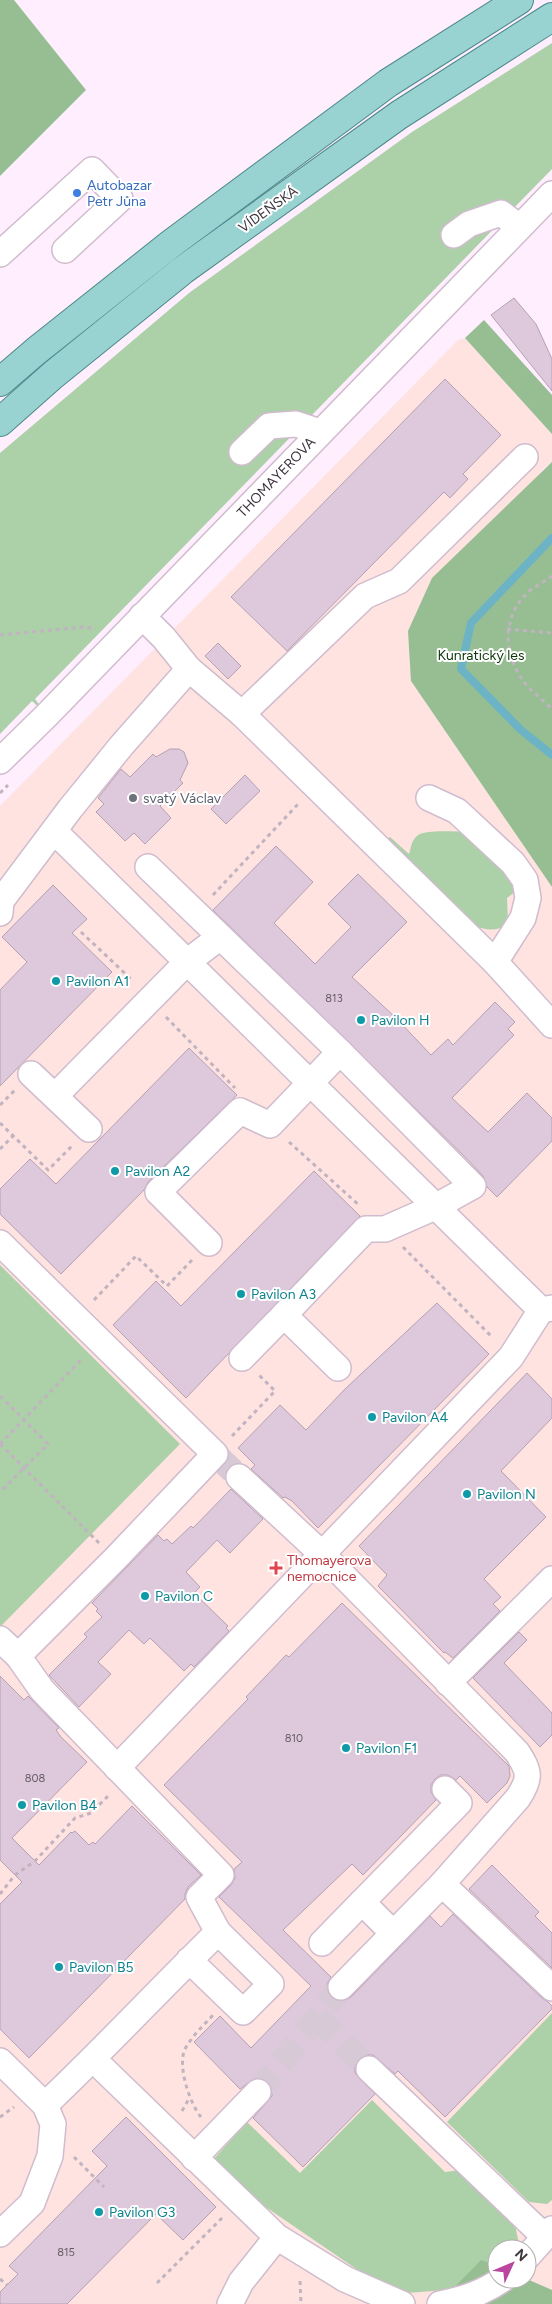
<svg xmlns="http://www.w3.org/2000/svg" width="552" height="2304" viewBox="0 0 552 2304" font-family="Figtree,sans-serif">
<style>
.medical{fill:#fee3e0;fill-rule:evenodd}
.green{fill:#acd0a8}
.forest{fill:#96be92}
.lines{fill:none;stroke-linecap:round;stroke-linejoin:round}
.stream{stroke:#6db3c6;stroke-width:8}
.building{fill:#ddc9db;stroke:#b5a1b3}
.minor-tunnel{stroke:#d8c9d7;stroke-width:25;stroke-dasharray:25 12;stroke-linecap:butt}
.minor-casing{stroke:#d0bcce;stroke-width:28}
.major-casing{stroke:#4c898a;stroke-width:30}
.path{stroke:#c1b3c0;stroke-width:3;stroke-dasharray:4 4;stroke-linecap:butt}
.minor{stroke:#fff;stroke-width:25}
.major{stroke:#98d3d1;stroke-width:28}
.shop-dot{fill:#3f7fe0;stroke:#fff;stroke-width:2}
.worship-dot{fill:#6b7280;stroke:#fff;stroke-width:2}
.culture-dot{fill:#0f9aa8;stroke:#fff;stroke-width:2}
.health-dot{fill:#e0444e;stroke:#fff;stroke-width:2}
.labels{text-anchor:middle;stroke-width:4;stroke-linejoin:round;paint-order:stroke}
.number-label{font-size:11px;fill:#665b65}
.shop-label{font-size:14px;fill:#366cbe;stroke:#fff;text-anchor:start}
.street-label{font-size:14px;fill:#3e363e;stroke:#fff}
.park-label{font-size:14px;fill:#0b3609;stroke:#fff}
.worship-label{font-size:14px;fill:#5b616d;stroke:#fff;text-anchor:start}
.culture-label{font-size:14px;fill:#0d838f;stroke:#fff;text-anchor:start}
.health-label{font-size:14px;fill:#be3a42;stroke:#fff;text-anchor:start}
</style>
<rect width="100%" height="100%" fill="#ffeefd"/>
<path class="medical" d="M465 338 552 434V462L541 471 411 681 552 887V2304H0V806L458 340ZM497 2249H527V2279H497Z"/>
<g class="green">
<path d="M552 43V169L35 699 47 715 32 701 0 734V453L189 293 412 132Z"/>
<path d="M468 832 512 876 516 891 507 898 508 924C497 931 488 931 475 926L387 839 390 837 409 854C411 848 411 841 417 836 425 829 457 832 468 832Z"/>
<path d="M0 1265 180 1444 0 1627Z"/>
<path d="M552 2013V2200L547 2204 529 2202 447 2122Z"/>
<path d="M372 2100 445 2172 461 2170 515 2225 519 2244 516 2249H497V2266L458 2289 407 2293 371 2279 254 2199 211 2162 247 2122 300 2173Z"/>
</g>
<g class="forest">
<path d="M0 0H14L86 90 0 176Z"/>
<path d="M484 320 552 395V434L465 338Z"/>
<path d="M552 462V887L411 681 408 631 432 578Z"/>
<path d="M481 2260 497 2266V2279H527L552 2290V2304H438Z"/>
</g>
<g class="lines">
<path class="stream" d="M552 538 471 623 461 669 521 730 552 755"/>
</g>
<g class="building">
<path d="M514 298 536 324 552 359V391L491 315Z"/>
<path d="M445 379 501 435 463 474 468 479 450 498 444 492 287 651 231 597Z"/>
<path d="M218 643 241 666 228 679 205 656Z"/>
<path d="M170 749H179L184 752 188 763 180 780 183 783 160 806 171 818 145 844 134 833 125 841 96 812 104 804 98 798 121 769 130 777 153 754 156 757Z"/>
<path d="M245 775 260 791 226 824 211 809Z"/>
<path d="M276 846 313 882 274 923 315 964 351 927 328 904 358 874 407 922 352 977 395 1017 431 1055 448 1039 453 1045 495 1002 515 1022 508 1029 514 1035 452 1098 488 1132 527 1093 552 1118V1141L497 1197 487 1187 483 1176 464 1156 213 910Z"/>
<path d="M53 885 87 919 72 933 112 972 0 1086V990L27 962 2 937Z"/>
<path d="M189 1048 237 1095 148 1182 144 1190 61 1274 0 1214V1189L30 1159 56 1184Z"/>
<path d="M314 1171 360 1216 186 1398 113 1325 156 1281 181 1306Z"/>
<path d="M437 1303 489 1354 318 1528 292 1501 285 1497 283 1498 251 1469 255 1465 238 1448 280 1405 306 1430 345 1389Z"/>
<path d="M527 1373 552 1399V1418L501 1471 546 1517 484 1579 501 1597 493 1604 500 1611 453 1658 445 1652 444 1653 378 1586 387 1575 359 1546Z"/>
<path d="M231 1489 263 1519 230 1553 217 1540 186 1572 200 1587 194 1593 228 1626 226 1628 229 1631 194 1667 191 1664 184 1671 150 1638 144 1644 129 1630 98 1662 111 1674 79 1707 49 1675 87 1637 84 1634 102 1617 96 1611 98 1609 92 1603 158 1535 164 1541 167 1539 172 1544 191 1526 193 1528Z"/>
<path d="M342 1603 509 1766 510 1776 507 1783 487 1803 460 1776 456 1780 448 1775H441L435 1779 431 1785V1792L436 1800 363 1875 352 1864 283 1930 331 1977 327 1984V1991L331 1997 337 2001H344L351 1997 430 1916 441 1927 453 1914 542 1998 548 2002 552 2006V2009L445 2117 398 2071 395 2074 373 2055H365L359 2059 355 2066V2073L375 2094 303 2167 253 2118 272 2096V2089L268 2082 262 2078H255L240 2089 194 2042 220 2016 251 2048 311 1986 219 1897 231 1885 235 1878 234 1869 242 1862 164 1785 248 1699 246 1697 286 1655 289 1657Z"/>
<path d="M519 1632 527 1640 504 1663 552 1713V1735L540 1747 473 1678Z"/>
<path d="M0 1676 24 1700 28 1696 59 1728 56 1730 61 1737 87 1762 12 1838 39 1865 71 1832 72 1833 75 1831 89 1845 93 1842 95 1844 132 1806 201 1875 188 1887 185 1894V1899L29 2058 0 2029V1904L22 1882 0 1860Z"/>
<path d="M492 1865 539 1912 535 1916 552 1933V1968L469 1889Z"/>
<path d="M126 2117 216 2207 183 2240 156 2214 67 2304H0V2292L18 2274 9 2266 107 2166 92 2151Z"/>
</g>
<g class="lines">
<g class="minor-tunnel">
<path d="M215 1454 239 1477"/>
<path d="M317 2017 369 2069"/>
<path d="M258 2092 341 1987"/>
</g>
<defs>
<g id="minor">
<path d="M454 235 469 224 501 213 519 227"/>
<path d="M0 254 92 170 120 199 65 250"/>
<path d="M242 452 269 426 296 424 320 432"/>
<path d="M142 616 164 638 189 669 242 714 495 962 552 1025"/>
<path d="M242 714 365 596 399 581 525 457"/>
<path d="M0 761 47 715 552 194"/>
<path d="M429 798 457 811 513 863 525 880 528 898 523 918 495 962"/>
<path d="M54 831 541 1310"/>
<path d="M148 867 340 1052 473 1186 435 1207 385 1229H366L284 1315 338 1368"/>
<path d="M0 913 1 901 70 809 122 745 189 669"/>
<path d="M31 1074 89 1129"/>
<path d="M55 1096 187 962 220 937"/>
<path d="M0 1243 215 1454 115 1559 18 1656"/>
<path d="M209 1243 158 1192 240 1111 270 1125 340 1052"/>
<path d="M242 1358 284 1315"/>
<path d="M239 1477 322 1554 517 1752C530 1772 531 1778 518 1798L442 1884 341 1987"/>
<path d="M0 1639 18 1656 42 1690 221 1875 199 1897 218 1932"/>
<path d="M448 1683 552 1579"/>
<path d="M117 1768 511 1357 541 1310 552 1308"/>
<path d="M442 1884 552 1988"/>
<path d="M393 1933 362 1902 459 1803 445 1789"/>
<path d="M322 1943 362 1902"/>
<path d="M93 2059 277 2237 345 2279 402 2304"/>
<path d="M0 2061 45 2105 53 2124 50 2156 32 2203 0 2234"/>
<path d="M369 2069 545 2237"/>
<path d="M45 2105C104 2049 160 1989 218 1932L271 1984 243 2012 189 1960"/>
<path d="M194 2158 258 2092"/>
<path d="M527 2257 552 2229"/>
<path d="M230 2304 241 2282 277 2237"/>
<path d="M440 2304C464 2299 483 2293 503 2279"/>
</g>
<g id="major">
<path d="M0 382 36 351 172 243 388 83 519 0"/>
<path d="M0 422 53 375 183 270 399 115 552 17"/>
</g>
</defs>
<use href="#minor" class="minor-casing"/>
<use href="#major" class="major-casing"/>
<g class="path">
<path d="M552 576C544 582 533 587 526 594 503 618 503 651 522 679 529 690 542 699 552 709"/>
<path d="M507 629 552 633"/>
<path d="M0 635 84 627 96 629"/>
<path d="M0 793 8 785"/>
<path d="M213 895 299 803"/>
<path d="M81 932 133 981"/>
<path d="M166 1017 235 1088"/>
<path d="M0 1105 15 1090"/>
<path d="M0 1123 48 1170 73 1145"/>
<path d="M289 1142 360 1206"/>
<path d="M0 1149 13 1136"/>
<path d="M403 1247 493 1338"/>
<path d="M94 1300 136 1256 167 1286 193 1259"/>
<path d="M0 1396 48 1444 0 1492"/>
<path d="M232 1436 275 1391 258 1374"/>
<path d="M0 1444 99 1543"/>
<path d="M0 1444 83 1358"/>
<path d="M0 1894 15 1875 35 1861 75 1818 91 1813 109 1795"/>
<path d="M182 2111 190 2097"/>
<path d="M0 2117 14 2107"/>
<path d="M201 2117C190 2104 177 2066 185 2049 192 2036 203 2026 213 2015"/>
<path d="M74 2157 104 2187"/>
<path d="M0 2279 7 2285"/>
<path d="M300 2281 301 2304"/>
<path d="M157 2283 222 2218"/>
</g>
<use href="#minor" class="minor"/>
<use href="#major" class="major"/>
</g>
<circle class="shop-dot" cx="77" cy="193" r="5"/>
<circle class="worship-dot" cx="133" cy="798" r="5"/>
<g class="culture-dot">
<circle cx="56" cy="981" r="5"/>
<circle cx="361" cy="1020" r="5"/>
<circle cx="115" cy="1171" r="5"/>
<circle cx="241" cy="1294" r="5"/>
<circle cx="372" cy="1417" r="5"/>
<circle cx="467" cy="1494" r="5"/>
<circle cx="145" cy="1596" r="5"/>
<circle cx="346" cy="1748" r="5"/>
<circle cx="22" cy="1805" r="5"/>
<circle cx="59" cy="1967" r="5"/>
<circle cx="99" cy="2212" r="5"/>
</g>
<path class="health-dot" d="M273.5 1560.5h5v5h5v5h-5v5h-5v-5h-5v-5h5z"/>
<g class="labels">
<g class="number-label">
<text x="334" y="1002">813</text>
<text x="294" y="1742">810</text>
<text x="35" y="1782">808</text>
<text x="66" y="2256">815</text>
</g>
<g class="shop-label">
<text x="87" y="190">Autobazar<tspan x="87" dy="16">Petr Jůna</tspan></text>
</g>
<g class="street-label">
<text transform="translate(268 209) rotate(-36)" y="5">VÍDEŇSKÁ</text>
<text transform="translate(276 477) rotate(-46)" y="5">THOMAYEROVA</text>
</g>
<g class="park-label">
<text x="481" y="660">Kunratický les</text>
</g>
<g class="worship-label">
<text x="143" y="803">svatý Václav</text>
</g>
<g class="culture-label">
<text x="66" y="986">Pavilon A1</text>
<text x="371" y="1025">Pavilon H</text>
<text x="125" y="1176">Pavilon A2</text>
<text x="251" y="1299">Pavilon A3</text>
<text x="382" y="1422">Pavilon A4</text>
<text x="477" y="1499">Pavilon N</text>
<text x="155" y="1601">Pavilon C</text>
<text x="356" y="1753">Pavilon F1</text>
<text x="32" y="1810">Pavilon B4</text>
<text x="69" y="1972">Pavilon B5</text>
<text x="109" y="2217">Pavilon G3</text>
</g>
<g class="health-label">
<text x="287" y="1565">Thomayerova<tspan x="287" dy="16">nemocnice</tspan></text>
</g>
</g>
<g transform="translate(512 2264) rotate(46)"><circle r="24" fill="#ffffff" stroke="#b2afb2"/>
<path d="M0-4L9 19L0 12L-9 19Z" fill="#ba469f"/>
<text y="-8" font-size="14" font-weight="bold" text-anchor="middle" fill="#3e363e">N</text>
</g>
</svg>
